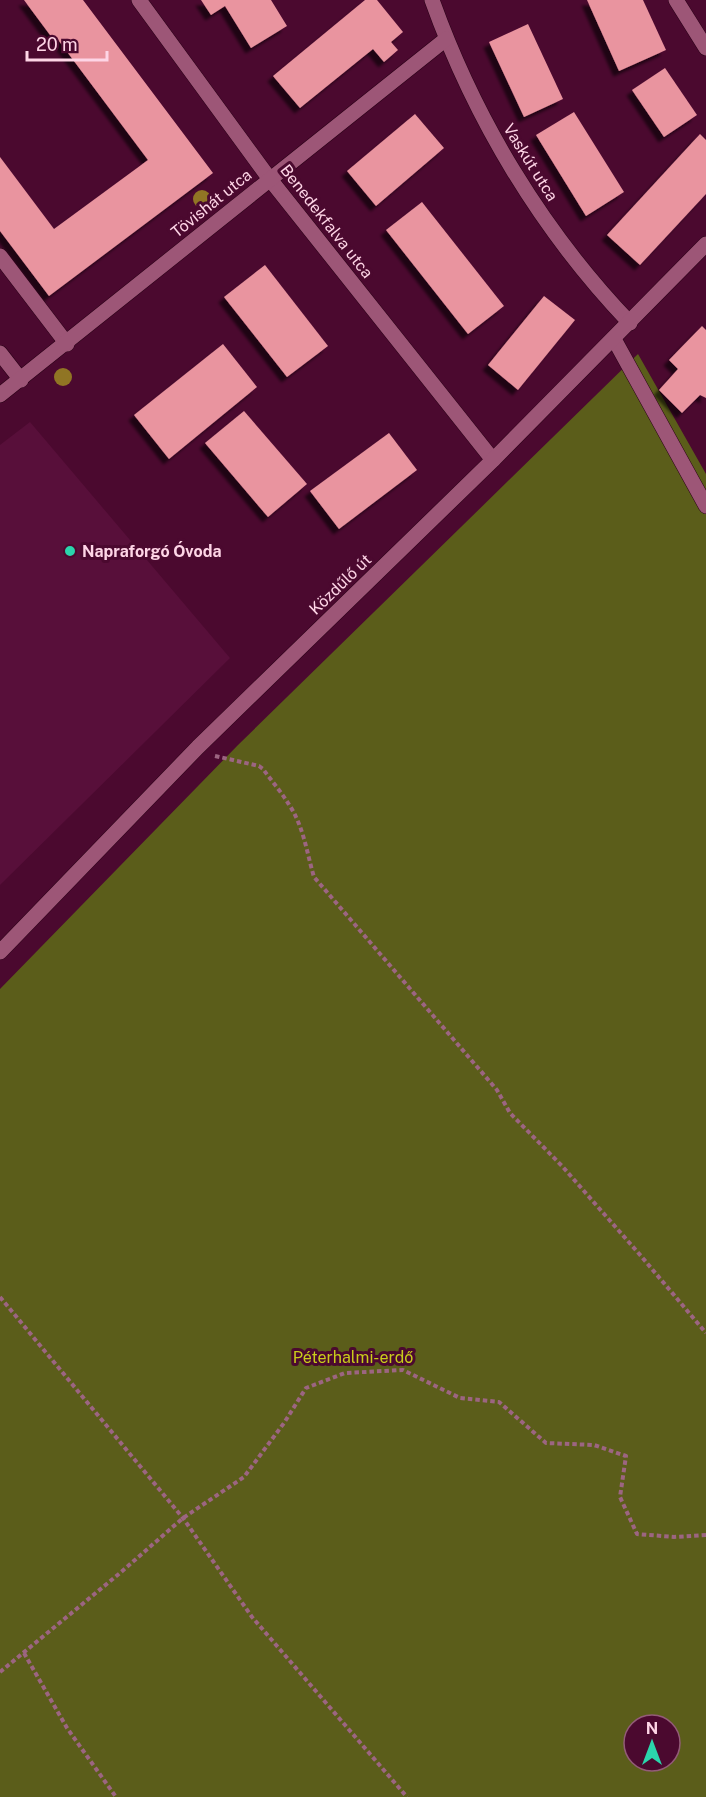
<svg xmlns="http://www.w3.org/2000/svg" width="706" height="1797" viewBox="0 0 706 1797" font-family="'Public Sans',sans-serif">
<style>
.built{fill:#580f3a}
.forest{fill:#5b5d1a;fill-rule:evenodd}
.building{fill:#e9949f;filter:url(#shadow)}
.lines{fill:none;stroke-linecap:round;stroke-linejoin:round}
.minor-casing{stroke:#290016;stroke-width:16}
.path{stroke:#9c6581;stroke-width:4;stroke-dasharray:4.5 3;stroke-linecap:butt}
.minor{stroke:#9d5677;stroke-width:15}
.tree{fill:#907524}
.poi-dot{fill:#2bd5ac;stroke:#4b092f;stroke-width:2}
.labels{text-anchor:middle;stroke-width:6;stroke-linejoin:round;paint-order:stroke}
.street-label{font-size:16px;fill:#fed5e6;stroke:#4b092f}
.poi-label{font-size:16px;font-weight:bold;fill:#fed5e6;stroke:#4b092f;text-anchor:start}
.park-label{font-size:16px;fill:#c9ce1b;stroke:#4b092f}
</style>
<defs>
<filter id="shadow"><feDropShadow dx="-5.5" dy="5.5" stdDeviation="1.5" flood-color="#0009"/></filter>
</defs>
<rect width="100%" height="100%" fill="#4b092f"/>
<path class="built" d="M30 422 230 658 0 885V445Z"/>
<path class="forest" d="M638 354 706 474V1797H0V989L238 745ZM634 1725H670V1761H634Z"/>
<g class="building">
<path d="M24 0H83L213 173 49 296 0 231V157L54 229 148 160 56 37 53 39Z"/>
<path d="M201 0H271L287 26 251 48 225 6 211 15Z"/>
<path d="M365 0H377L403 32 391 42 398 50 384 62 373 49 300 108 273 76Z"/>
<path d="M587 0H643L666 50 619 71Z"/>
<path d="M528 24 563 99 524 117 489 42Z"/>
<path d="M665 68 697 115 664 137 632 90Z"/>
<path d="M574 112 624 192 586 216 536 135Z"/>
<path d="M415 114 444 148 376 206 347 171Z"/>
<path d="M700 134 706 140V194L640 265 607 235Z"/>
<path d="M422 202 504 306 468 334 386 230Z"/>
<path d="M265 265 328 346 287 377 224 297Z"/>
<path d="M544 296 575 320 518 390 488 365Z"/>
<path d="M702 326 706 330V398L700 395 682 413 659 390 678 369 669 360Z"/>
<path d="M223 344 257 387 169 459 134 415Z"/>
<path d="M244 411 307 484 268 517 205 443Z"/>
<path d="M389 433 417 470 339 529 310 491Z"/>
</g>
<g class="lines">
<defs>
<g id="minor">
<path d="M139 0 269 178 493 460"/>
<path d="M432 0C475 120 542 231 630 323"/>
<path d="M676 0 706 48"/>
<path d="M0 256 67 344"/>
<path d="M614 339 706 506"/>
<path d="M0 353 21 380"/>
<path d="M0 395 446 39"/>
<path d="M0 952 198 747 493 460 706 244"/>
</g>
</defs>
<use href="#minor" class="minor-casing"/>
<g class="path">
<path d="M215 756 259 766 263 769C274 784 288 800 296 817 305 836 308 857 314 877L497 1090 510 1113 562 1166 641 1256 706 1333"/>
<path d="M0 1297 183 1518 252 1617 407 1797"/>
<path d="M24 1653 67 1728 116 1797"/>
<path d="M0 1672 120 1573 183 1518 244 1477 284 1423 306 1388 345 1373 403 1370 460 1398 499 1402 546 1443 594 1445 626 1456 620 1497 637 1534 674 1537 706 1535"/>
</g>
<use href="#minor" class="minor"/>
</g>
<g class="tree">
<circle cx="202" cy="199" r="9"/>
<circle cx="63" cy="377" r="9"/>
</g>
<circle class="poi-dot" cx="70" cy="551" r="6"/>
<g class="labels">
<g class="street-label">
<text transform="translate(531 162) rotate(58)" y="6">Vaskút utca</text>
<text transform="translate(211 203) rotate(-39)" y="6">Tövishát utca</text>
<text transform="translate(327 221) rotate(52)" y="6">Benedekfalva utca</text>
<text transform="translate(340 584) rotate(-44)" y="6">Közdűlő út</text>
</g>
<g class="poi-label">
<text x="82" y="557">Napraforgó Óvoda</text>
</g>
<g class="park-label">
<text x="353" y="1363">Péterhalmi-erdő</text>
</g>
</g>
<g transform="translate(652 1743)"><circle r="28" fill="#4b092f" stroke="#935b78" stroke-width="1.5"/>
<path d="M0-4.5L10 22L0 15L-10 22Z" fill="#2bd5ac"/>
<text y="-9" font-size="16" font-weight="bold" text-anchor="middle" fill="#fed5e6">N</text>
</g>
<path d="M27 51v9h80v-9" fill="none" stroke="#fed5e6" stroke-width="3"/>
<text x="36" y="51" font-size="18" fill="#fed5e6" stroke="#4b092f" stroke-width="4.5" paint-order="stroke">20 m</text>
</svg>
